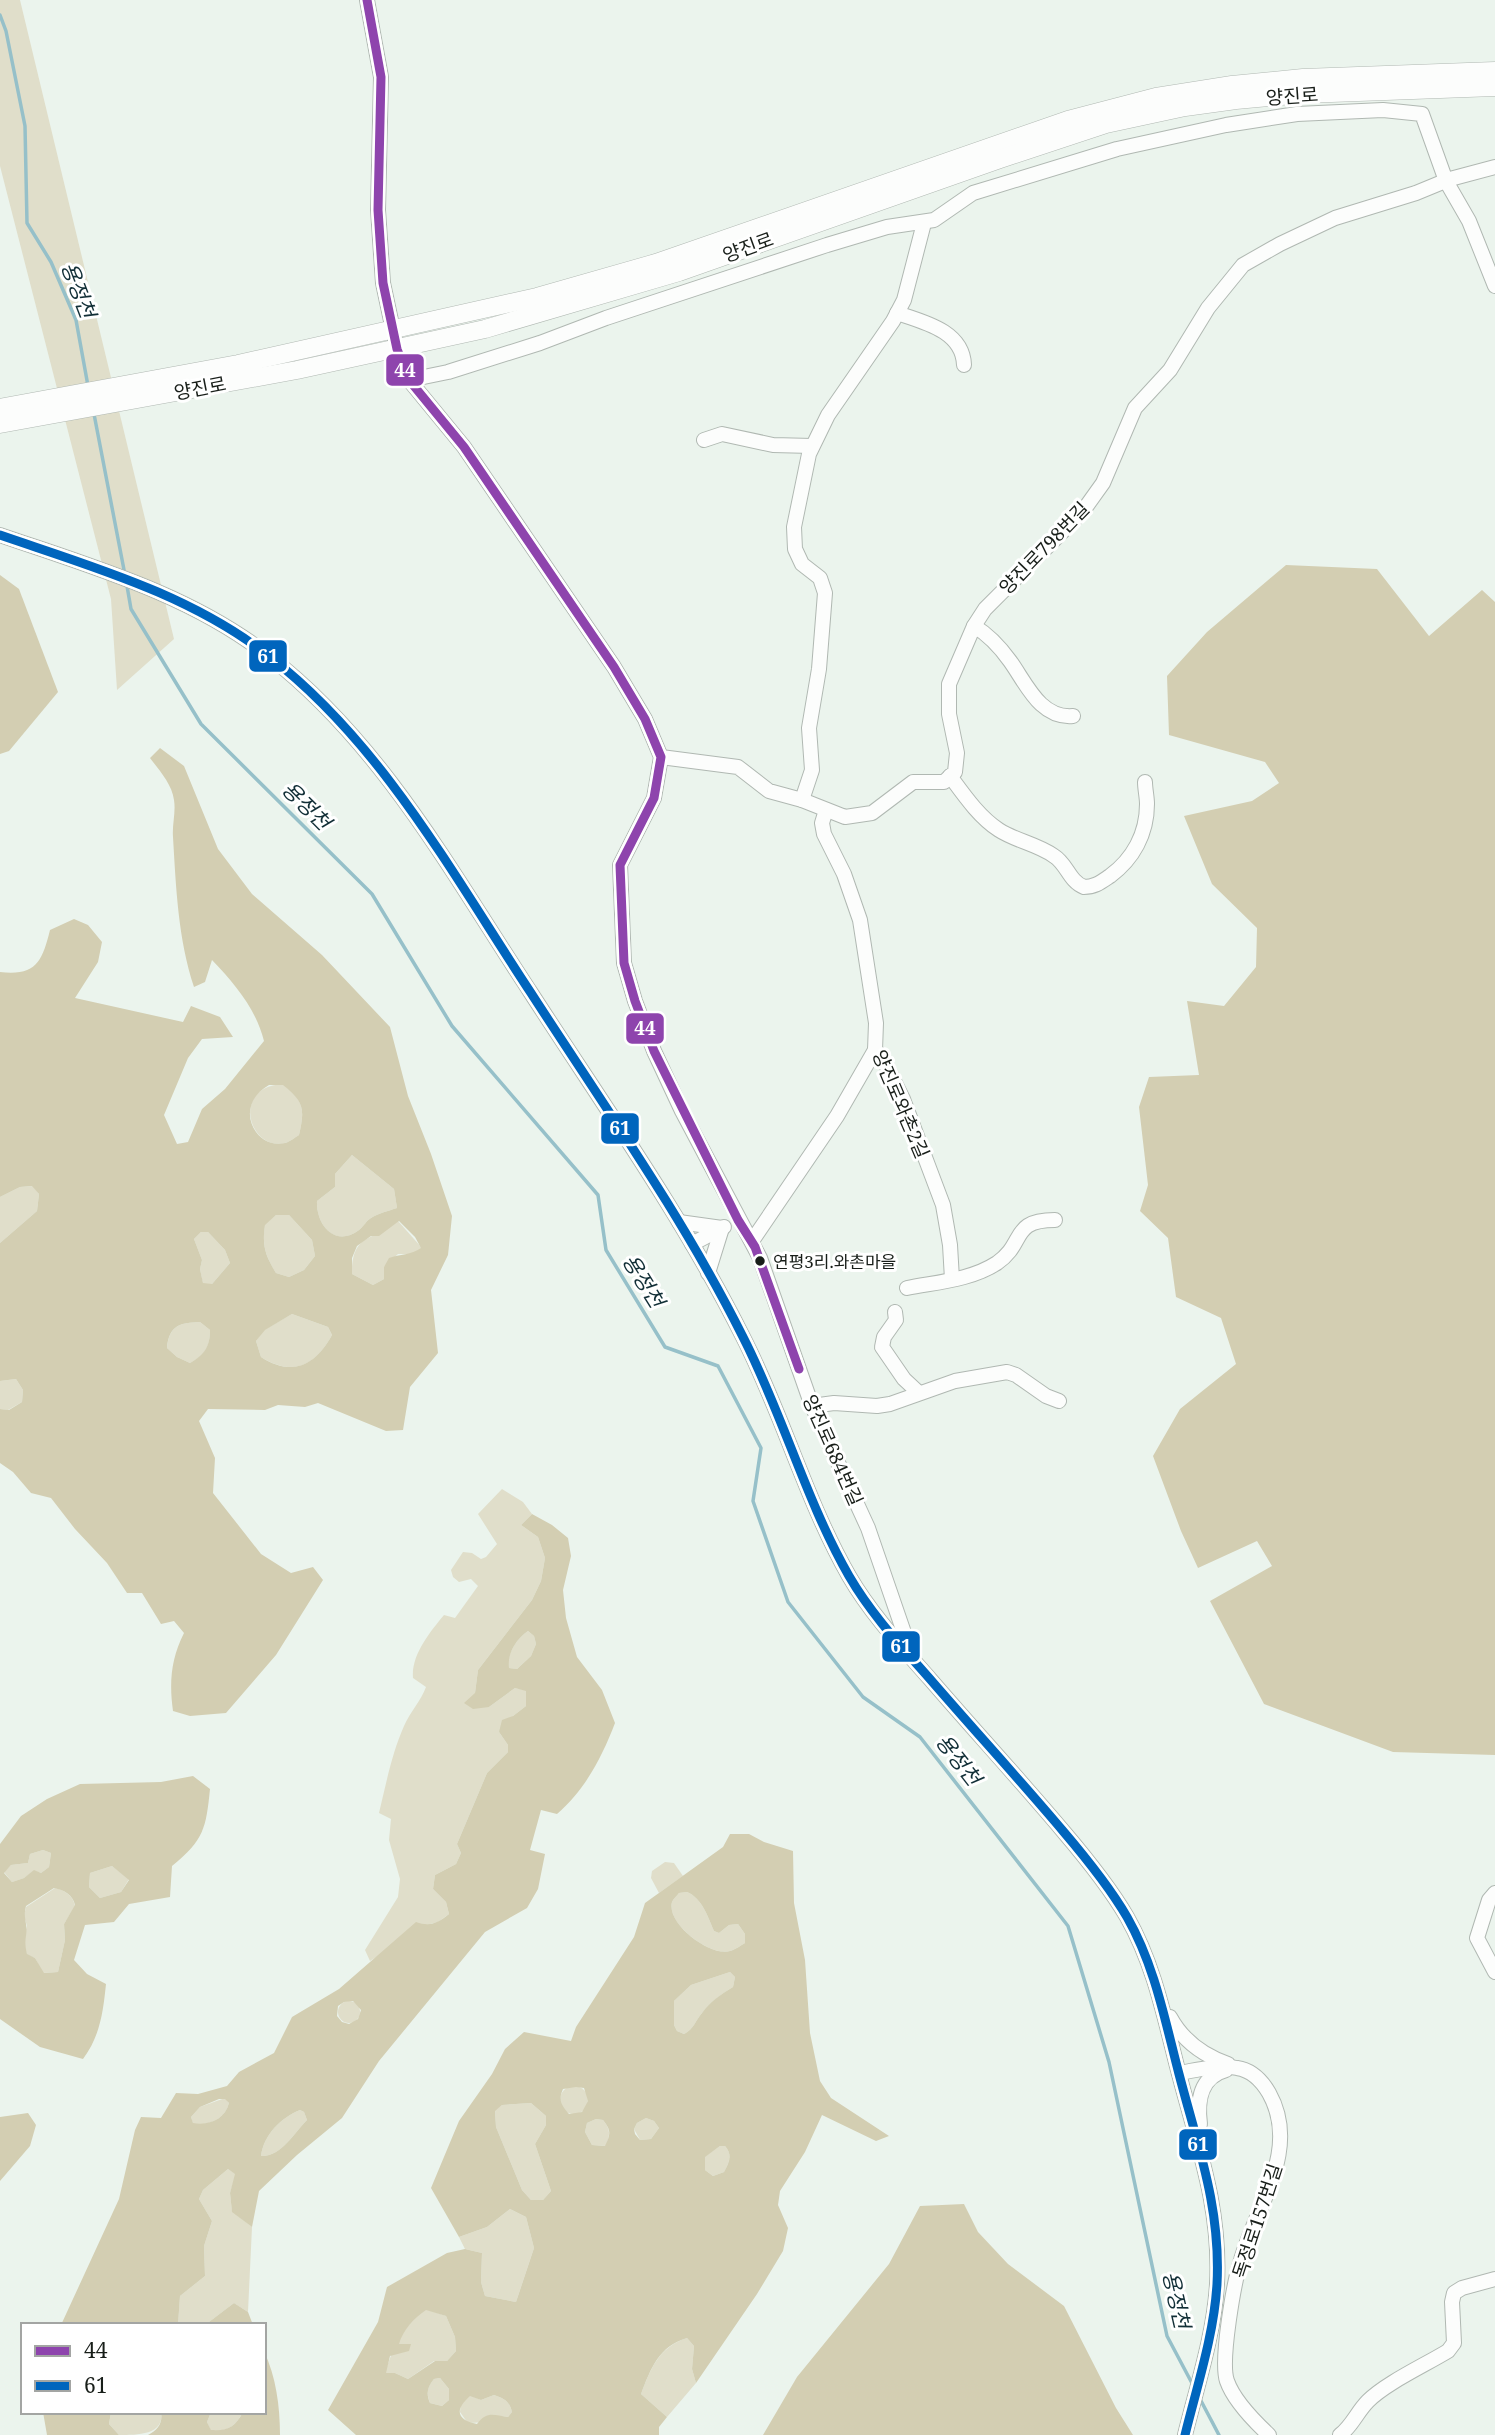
<svg xmlns="http://www.w3.org/2000/svg" width="1495" height="2435" viewBox="0 0 1495 2435" font-family="'Noto Serif','Noto Sans KR',serif">
<style>
.green{fill:#e0deca}
.forest{fill:#d3ceb2;fill-rule:evenodd}
.lines{fill:none;stroke-linecap:round;stroke-linejoin:round}
.stream{stroke:#96c0c9;stroke-width:3.5}
.minor-casing{stroke:#b0b8b2;stroke-width:16}
.major-casing{stroke:#b0b8b2;stroke-width:19}
.minor{stroke:#fcfdfc;stroke-width:14}
.major{stroke:#fcfdfc;stroke-width:18}
.bus-1-casing{stroke:#fff;stroke-width:14}
.bus-2-casing{stroke:#fff;stroke-width:14}
.bus-1{stroke:#8e44ad;stroke-width:9}
.bus-2{stroke:#0065bd;stroke-width:9}
.bus-dot{fill:#181e19;stroke:#fff;stroke-width:2.5}
.labels{text-anchor:middle;stroke-width:6;stroke-linejoin:round;paint-order:stroke}
.bus-label{font-size:17px;fill:#181e19;stroke:#fff;text-anchor:start}
.street-label{font-size:19px;fill:#181e19;stroke:#fff}
.water-label{font-size:21px;font-style:italic;fill:#122f37;stroke:#fff}
.line-badge{stroke:#fff;stroke-width:2.5}
.badge-label{font-size:19px;text-anchor:middle;font-weight:bold;fill:#fff}
</style>
<rect width="100%" height="100%" fill="#ebf4ed"/>
<g class="green">
<path d="M0 0H20L174 639 117 690 111 599 0 166Z"/>
<path d="M283 1084C304 1102 305 1109 299 1135 295 1137 290 1142 285 1143 250 1152 229 1087 283 1084Z"/>
<path d="M352 1155 394 1189 397 1208C388 1211 379 1213 371 1218 366 1221 364 1226 359 1230 335 1248 316 1225 317 1201L335 1187V1174Z"/>
<path d="M33 1186 39 1194 37 1211 0 1243V1197L20 1187Z"/>
<path d="M276 1215H289L312 1240 315 1256 304 1270 289 1277 276 1273C265 1255 262 1246 265 1224Z"/>
<path d="M398 1221 422 1248 412 1254H398L384 1267V1279L373 1285 352 1274C352 1232 373 1242 398 1221Z"/>
<path d="M201 1232H208L225 1250 230 1263 212 1284H203L200 1269 202 1260 194 1239Z"/>
<path d="M292 1314 328 1327 332 1335C315 1366 293 1377 261 1357L256 1341 264 1330Z"/>
<path d="M200 1322 210 1330C210 1347 205 1355 190 1363L177 1357 167 1348C169 1325 180 1323 200 1322Z"/>
<path d="M16 1379 23 1390 22 1402 8 1410 0 1409V1381Z"/>
<path d="M502 1489 523 1502 532 1514 521 1525 538 1537 545 1558 541 1581 532 1600 478 1670 475 1693 489 1707 515 1688 526 1690V1706L513 1716 499 1732 508 1745V1752L487 1773 457 1844 461 1853 456 1864 435 1875 433 1889 446 1902 449 1914 438 1922 426 1925 370 1961 365 1950 398 1897 400 1879 389 1840 391 1819 379 1813C386 1784 392 1753 404 1726 410 1712 421 1701 426 1687L413 1678C411 1655 430 1632 444 1615L455 1618 478 1586 471 1579 459 1582 453 1577 451 1570 463 1552 472 1553 481 1559 486 1557 497 1544 478 1514Z"/>
<path d="M528 1631 534 1636 536 1644 531 1656 517 1669 508 1668C507 1654 516 1639 528 1631Z"/>
<path d="M43 1850 51 1853 49 1867 41 1873 34 1871 24 1878 12 1882 4 1872 11 1865 28 1863 30 1854Z"/>
<path d="M665 1862 674 1863 683 1876 659 1893 651 1878 652 1871Z"/>
<path d="M112 1866 129 1879 121 1892 100 1898 89 1887 90 1873Z"/>
<path d="M55 1888C64 1890 73 1895 75 1906L64 1924 65 1940 58 1972 43 1973 35 1958 27 1955 23 1940 27 1926 24 1916 26 1907Z"/>
<path d="M687 1892C702 1898 708 1917 714 1931L719 1933 729 1925 738 1924 745 1934V1943C741 1945 735 1950 730 1951 711 1957 666 1924 672 1902 673 1899 677 1896 679 1893Z"/>
<path d="M730 1972 735 1977 733 1987C721 1994 711 2002 702 2013 695 2021 694 2029 684 2034L677 2031 674 2025V2001L691 1985Z"/>
<circle cx="349" cy="2012" r="11"/>
<circle cx="574" cy="2100" r="14"/>
<path d="M225 2098 229 2103C225 2119 209 2126 193 2124L191 2117 200 2107Z"/>
<path d="M531 2103 546 2116V2125L535 2144 551 2191 543 2200H531L522 2190 496 2127 495 2110 502 2105Z"/>
<path d="M300 2110 304 2112 307 2120C294 2133 281 2157 261 2156 264 2134 281 2118 300 2110Z"/>
<path d="M646 2118 654 2121 659 2128 651 2139 640 2140 634 2129 637 2123Z"/>
<path d="M596 2119 603 2120C611 2130 610 2134 606 2146L592 2145 585 2132 587 2123Z"/>
<path d="M720 2146H725C733 2155 729 2163 724 2172L713 2176 705 2170 704 2157Z"/>
<path d="M228 2169 236 2174 230 2193 232 2211 252 2227 248 2312 234 2303 205 2325H178L180 2296 205 2276 204 2246 212 2221 199 2199 203 2190Z"/>
<path d="M510 2209 526 2217 534 2248 516 2302 485 2296 481 2282 482 2253 465 2249 459 2237 487 2227Z"/>
<path d="M426 2309 446 2316 455 2337 456 2351 447 2361H434L408 2379 395 2373H385C392 2349 405 2323 426 2309Z"/>
<path d="M687 2338 694 2346 692 2369 696 2383 667 2417 641 2394C651 2368 659 2347 687 2338Z"/>
<path d="M440 2378 449 2389V2400L442 2406 430 2403C426 2393 427 2387 434 2379Z"/>
<path d="M470 2395 481 2400 494 2395C504 2398 510 2402 512 2412L508 2417C489 2414 485 2426 467 2422L460 2412 461 2403Z"/>
<path d="M111 2412H161C165 2435 137 2435 119 2435L109 2424Z"/>
<path d="M211 2412H243C235 2427 228 2431 211 2431L207 2422Z"/>
</g>
<g class="forest">
<path d="M1286 565 1377 569 1429 636 1482 590 1495 602V1755L1393 1752 1264 1704 1210 1601 1272 1566 1257 1541 1198 1568 1181 1531 1153 1456 1180 1409 1236 1364 1221 1318 1176 1297 1168 1238 1140 1211 1148 1185 1139 1107 1149 1077 1199 1075 1187 1001 1224 1006 1256 967 1257 928 1212 884 1184 816 1252 801 1279 783 1265 762 1169 735 1167 676 1207 632Z"/>
<path d="M0 575 19 589 58 692 9 751 0 754Z"/>
<path d="M160 748 184 766 218 849 252 894 322 955 390 1027 408 1096 431 1154 452 1216 448 1255 431 1290 438 1353 410 1387 403 1430 386 1431 318 1403 305 1407 278 1405 265 1410 208 1409 199 1421 215 1458 213 1493 261 1554 291 1573 313 1567 323 1580 276 1655 226 1713 190 1716 173 1711C169 1682 171 1659 184 1633L174 1621 161 1624 142 1593H127L107 1563 75 1529 51 1498 31 1493 13 1472 0 1463V1409L9 1410 22 1402 23 1390 16 1379 0 1381V1243L37 1211 39 1194 32 1186 20 1187 0 1197V972C36 976 42 962 50 930L74 919 88 925 102 942 98 962 75 998 183 1022 191 1006 220 1017 233 1037 202 1039 188 1058 164 1115 177 1144 188 1142 202 1109 225 1089 264 1041C256 1009 235 984 212 960L205 982 194 987C178 939 176 887 173 837 172 825 176 812 174 800 172 784 159 770 150 758ZM269 1085H283C304 1102 305 1109 299 1135 295 1137 290 1142 285 1143 255 1150 232 1106 269 1085ZM352 1155 394 1189 397 1208C388 1211 379 1213 371 1218 366 1221 364 1226 359 1230 335 1248 316 1225 317 1201L335 1187V1174ZM276 1215H289L312 1240 315 1256 304 1270 289 1277 276 1273C265 1255 262 1246 265 1225ZM399 1221 415 1237 421 1248C411 1255 400 1254 389 1258L384 1267V1279L373 1285 352 1274V1258L357 1246 371 1236H379ZM201 1232H208L225 1250 230 1263 212 1284 203 1283 200 1269 202 1260 194 1239ZM292 1314 328 1327 332 1335C315 1366 292 1377 261 1357L256 1341 265 1330ZM200 1322 210 1330C210 1347 204 1355 190 1363L177 1357 167 1348C169 1325 180 1323 200 1322Z"/>
<path d="M532 1514 552 1525 568 1538 571 1556 563 1590 566 1618 577 1657 602 1690 615 1723C602 1757 585 1790 557 1814L541 1810 530 1850 545 1854 538 1889 527 1908 485 1932 379 2061 342 2118 297 2155 259 2191 252 2227 232 2212 230 2193 235 2174 228 2169 203 2190 199 2199 212 2221 204 2246 205 2276 180 2296 178 2325H61L119 2199 135 2130 141 2117 161 2118 176 2093 198 2094 227 2086 239 2072 274 2053 292 2017 339 1989 416 1922C430 1927 438 1923 449 1914L446 1902 433 1889 435 1875 456 1864 461 1853 457 1844 487 1773 508 1752V1745L499 1732 502 1720 513 1716 526 1706V1691L515 1688 489 1707 473 1709 464 1703 475 1693 478 1670 532 1600 541 1581 545 1558 538 1537 521 1525ZM528 1631 534 1636 536 1644 531 1656 517 1669 509 1668C507 1654 516 1639 528 1631ZM353 2001 361 2010 358 2019 349 2024 342 2022 337 2016 338 2006 344 2002ZM219 2099H225L229 2103C225 2119 209 2126 193 2123L191 2117 200 2107ZM300 2110 304 2112 307 2120C294 2133 281 2157 261 2156 264 2134 281 2118 300 2110Z"/>
<path d="M193 1776 210 1789C206 1828 204 1840 172 1866L170 1897 129 1904 114 1922 85 1925 74 1960 87 1974 106 1984C103 2013 100 2036 83 2059L40 2047 0 2019V1844L21 1816 47 1799 80 1784 161 1782ZM43 1850 51 1853 49 1867 41 1873 34 1870 24 1878 12 1882 4 1873 11 1865 28 1863 30 1854ZM112 1866 129 1880 121 1892 100 1898 89 1887 90 1873ZM54 1888C64 1890 73 1895 75 1905L64 1924 65 1940 58 1972 44 1973 35 1958 27 1954C23 1938 28 1936 26 1924 25 1917 24 1914 26 1906Z"/>
<path d="M730 1834H749L764 1842 793 1851 794 1903 805 1960 810 2033 820 2081 831 2098 889 2136 876 2141 822 2115 805 2152 780 2191 778 2205 788 2228 783 2251 757 2294 696 2383 692 2369 694 2346 687 2338C659 2346 651 2368 641 2394L667 2417 659 2427V2435H356L328 2410 378 2322 387 2287 447 2253 465 2249 482 2253 481 2282 485 2296 516 2302 534 2248 526 2217 510 2209 487 2227 459 2237 431 2188 459 2121 492 2074 505 2049 524 2032 571 2041 576 2027 634 1937 645 1903 723 1847ZM687 1892C702 1898 708 1917 714 1931L719 1933 729 1925 738 1924 745 1934V1943C741 1945 735 1950 730 1951 711 1957 666 1924 672 1902 673 1899 677 1896 679 1893ZM730 1972 735 1977 733 1987C721 1994 710 2002 702 2013 695 2021 694 2029 684 2034L677 2031 674 2025V2001L691 1985ZM576 2087 584 2088 588 2101 582 2112 569 2114C561 2105 558 2100 563 2089ZM531 2103 546 2116V2125L535 2144 551 2191 543 2200H531L522 2190 496 2127 495 2111 502 2105ZM646 2118 654 2121 659 2128 651 2139 640 2140 635 2134 634 2129 637 2123ZM596 2119 603 2120C611 2130 611 2134 605 2146L592 2145 585 2132 587 2123ZM720 2146H725C733 2155 729 2163 724 2172L713 2176 705 2170V2157ZM426 2310 446 2316 455 2337 456 2351 447 2361H435L408 2379 395 2373H386L390 2356 409 2351 411 2344H399C403 2330 414 2318 426 2310ZM440 2378 449 2389V2400L442 2406 430 2403C426 2394 427 2387 434 2379ZM494 2395C504 2398 510 2402 512 2412L508 2417C493 2415 487 2411 477 2424 457 2420 454 2410 470 2396L481 2400Z"/>
<path d="M28 2113 36 2125 30 2146 0 2181V2117Z"/>
<path d="M964 2204 978 2232 1008 2264 1064 2306 1116 2408 1133 2435H763L797 2377 889 2264 920 2206Z"/>
<path d="M234 2303 248 2312 253 2325H205Z"/>
<path d="M264 2351C276 2377 280 2406 280 2435H148C158 2430 163 2423 161 2412H211L207 2422 211 2430C228 2431 235 2427 243 2412H264Z"/>
<path d="M43 2412H111L109 2424 119 2435H47Z"/>
</g>
<g class="lines">
<g class="stream">
<path d="M0 15 6 31 25 126 27 223 51 262 76 320 88 386"/>
<path d="M94 414 125 575"/>
<path d="M127 586 131 609 201 724 372 894 452 1026 598 1195 606 1250 665 1347 718 1366 761 1448 753 1501 788 1602 863 1697 920 1737 1068 1926 1109 2062 1167 2336 1194 2387"/>
<path d="M1199 2397 1219 2435"/>
</g>
<defs>
<g id="minor">
<path d="M367 0 381 77 378 210 383 283 397 349 409 380 464 447 614 667 645 719 661 757 654 798 620 865 624 963 635 1001 654 1051 682 1111 760 1258 812 1406 868 1528 911 1653"/>
<path d="M897 313C924 322 963 331 964 365"/>
<path d="M409 380 448 372 540 343 606 318 827 245 887 227 934 220 973 193 1117 149 1226 125 1297 114 1383 110 1422 114 1446 181 1469 221 1495 286"/>
<path d="M704 440 722 434 773 445 812 446"/>
<path d="M0 535C93 567 192 595 270 657 383 745 453 875 531 993 604 1106 683 1217 743 1337 783 1415 806 1501 849 1576 871 1614 901 1646 930 1679 974 1730 1020 1780 1063 1831 1086 1858 1109 1886 1127 1917 1155 1966 1165 2021 1179 2074 1198 2147 1221 2208 1217 2284 1214 2335 1197 2386 1185 2435"/>
<path d="M974 626C989 635 1000 647 1010 661 1026 683 1040 719 1073 716"/>
<path d="M661 757 738 767 769 791 802 800 845 817 872 813 913 782H944L955 772 957 753 949 714V684L974 626 985 609 1083 511 1103 483 1135 408 1170 370 1208 308 1243 265 1280 244 1335 218 1416 193 1450 179 1495 167"/>
<path d="M950 776C964 795 979 817 999 830 1016 841 1037 844 1054 856 1067 864 1069 881 1084 887 1095 887 1101 882 1110 876 1133 859 1147 834 1147 804 1147 797 1145 789 1145 782"/>
<path d="M802 800 812 770 809 728 819 669 825 593 820 578 802 564 795 549 794 527 809 454 828 415 893 321 904 300 924 223"/>
<path d="M826 810 822 823 824 834 844 874 860 920 876 1023 875 1050 882 1057 903 1099 943 1205 950 1245 952 1279"/>
<path d="M679 1222 722 1228 708 1273"/>
<path d="M752 1241 837 1116 875 1050"/>
<path d="M692 1244 724 1227"/>
<path d="M907 1288C937 1282 971 1280 997 1263 1026 1243 1010 1220 1055 1220"/>
<path d="M895 1312 896 1320 884 1337 882 1347 904 1379 919 1393"/>
<path d="M812 1406 834 1403 877 1406 890 1404 955 1381 1007 1372 1016 1375 1046 1396 1059 1401"/>
<path d="M1495 1893 1489 1900 1477 1938 1495 1972"/>
<path d="M1170 2017C1183 2041 1202 2055 1228 2064"/>
<path d="M1179 2073C1197 2070 1219 2064 1237 2068 1251 2070 1262 2081 1269 2093 1301 2150 1256 2206 1241 2260 1234 2282 1220 2361 1227 2381 1234 2401 1254 2421 1269 2435"/>
<path d="M1200 2124C1197 2101 1200 2077 1226 2070"/>
<path d="M1340 2435C1352 2426 1357 2412 1368 2401 1386 2383 1425 2365 1448 2351L1454 2343 1452 2302 1454 2293 1462 2288 1495 2279"/>
</g>
<g id="major">
<path d="M0 408 238 364 537 297 656 263 1068 120 1156 97 1232 85 1303 78 1495 71"/>
<path d="M0 424 297 370 485 329 679 272 1000 159 1106 124 1185 107 1236 100 1304 94 1495 87"/>
</g>
</defs>
<use href="#minor" class="minor-casing"/>
<use href="#major" class="major-casing"/>
<use href="#minor" class="minor"/>
<use href="#major" class="major"/>
<defs>
<path id="bus-1" d="M367 0 381 77 378 210 383 283 397 349 409 380 464 447 614 667 645 719 661 757 654 798 620 865 624 963 635 1001 654 1051 738 1220 755 1247 799 1369"/>
<path id="bus-2" d="M0 535C93 567 192 595 270 657 383 745 453 875 531 993 604 1106 683 1217 743 1337 783 1415 806 1501 849 1576 871 1614 901 1646 930 1679 974 1730 1020 1780 1063 1831 1086 1858 1109 1886 1127 1917 1155 1966 1165 2021 1179 2074 1198 2147 1221 2208 1217 2284 1214 2335 1197 2386 1185 2435"/>
</defs>
<use href="#bus-1" class="bus-1-casing"/>
<use href="#bus-2" class="bus-2-casing"/>
<use href="#bus-1" class="bus-1"/>
<use href="#bus-2" class="bus-2"/>
</g>
<circle class="bus-dot" cx="760" cy="1261" r="6"/>
<g class="labels">
<g class="bus-label">
<text x="773" y="1268">연평3리.와촌마을</text>
</g>
<g class="street-label">
<text transform="translate(1292 96) rotate(-4)" y="7">양진로</text>
<text transform="translate(748 247) rotate(-20)" y="7">양진로</text>
<text transform="translate(200 388) rotate(-11)" y="7">양진로</text>
<text transform="translate(1044 548) rotate(-46)" y="7">양진로798번길</text>
<text transform="translate(901 1104) rotate(67)" y="7">양진로와촌2길</text>
<text transform="translate(833 1450) rotate(66)" y="7">양진로684번길</text>
<text transform="translate(1257 2221) rotate(-72)" y="7">독정로157번길</text>
</g>
<g class="water-label">
<text transform="translate(78 290) rotate(69)" y="7">용정천</text>
<text transform="translate(306 806) rotate(45)" y="7">용정천</text>
<text transform="translate(643 1281) rotate(58)" y="7">용정천</text>
<text transform="translate(958 1760) rotate(52)" y="7">용정천</text>
<text transform="translate(1176 2300) rotate(77)" y="7">용정천</text>
</g>
</g>
<g class="line-badge">
<rect x="385" y="353" width="40" height="34" rx="7" fill="#8e44ad"/>
<rect x="248" y="639" width="40" height="34" rx="7" fill="#0065bd"/>
<rect x="625" y="1012" width="40" height="33" rx="7" fill="#8e44ad"/>
<rect x="600" y="1112" width="40" height="33" rx="7" fill="#0065bd"/>
<rect x="881" y="1630" width="40" height="33" rx="7" fill="#0065bd"/>
<rect x="1178" y="2128" width="40" height="33" rx="7" fill="#0065bd"/>
</g>
<g class="badge-label">
<text x="405" y="377">44</text>
<text x="268" y="663">61</text>
<text x="645" y="1035">44</text>
<text x="620" y="1135">61</text>
<text x="901" y="1653">61</text>
<text x="1198" y="2151">61</text>
</g>
<rect x="21" y="2323" width="245" height="91" fill="#ffffff" stroke="#a3a5a3" stroke-width="2"/>
<rect x="35" y="2346" width="35" height="10" fill="#8e44ad" stroke="#a3a5a3" stroke-width="2"/>
<text x="84" y="2358" font-size="21" fill="#181e19">44</text>
<rect x="35" y="2381" width="35" height="10" fill="#0065bd" stroke="#a3a5a3" stroke-width="2"/>
<text x="84" y="2393" font-size="21" fill="#181e19">61</text>
</svg>
